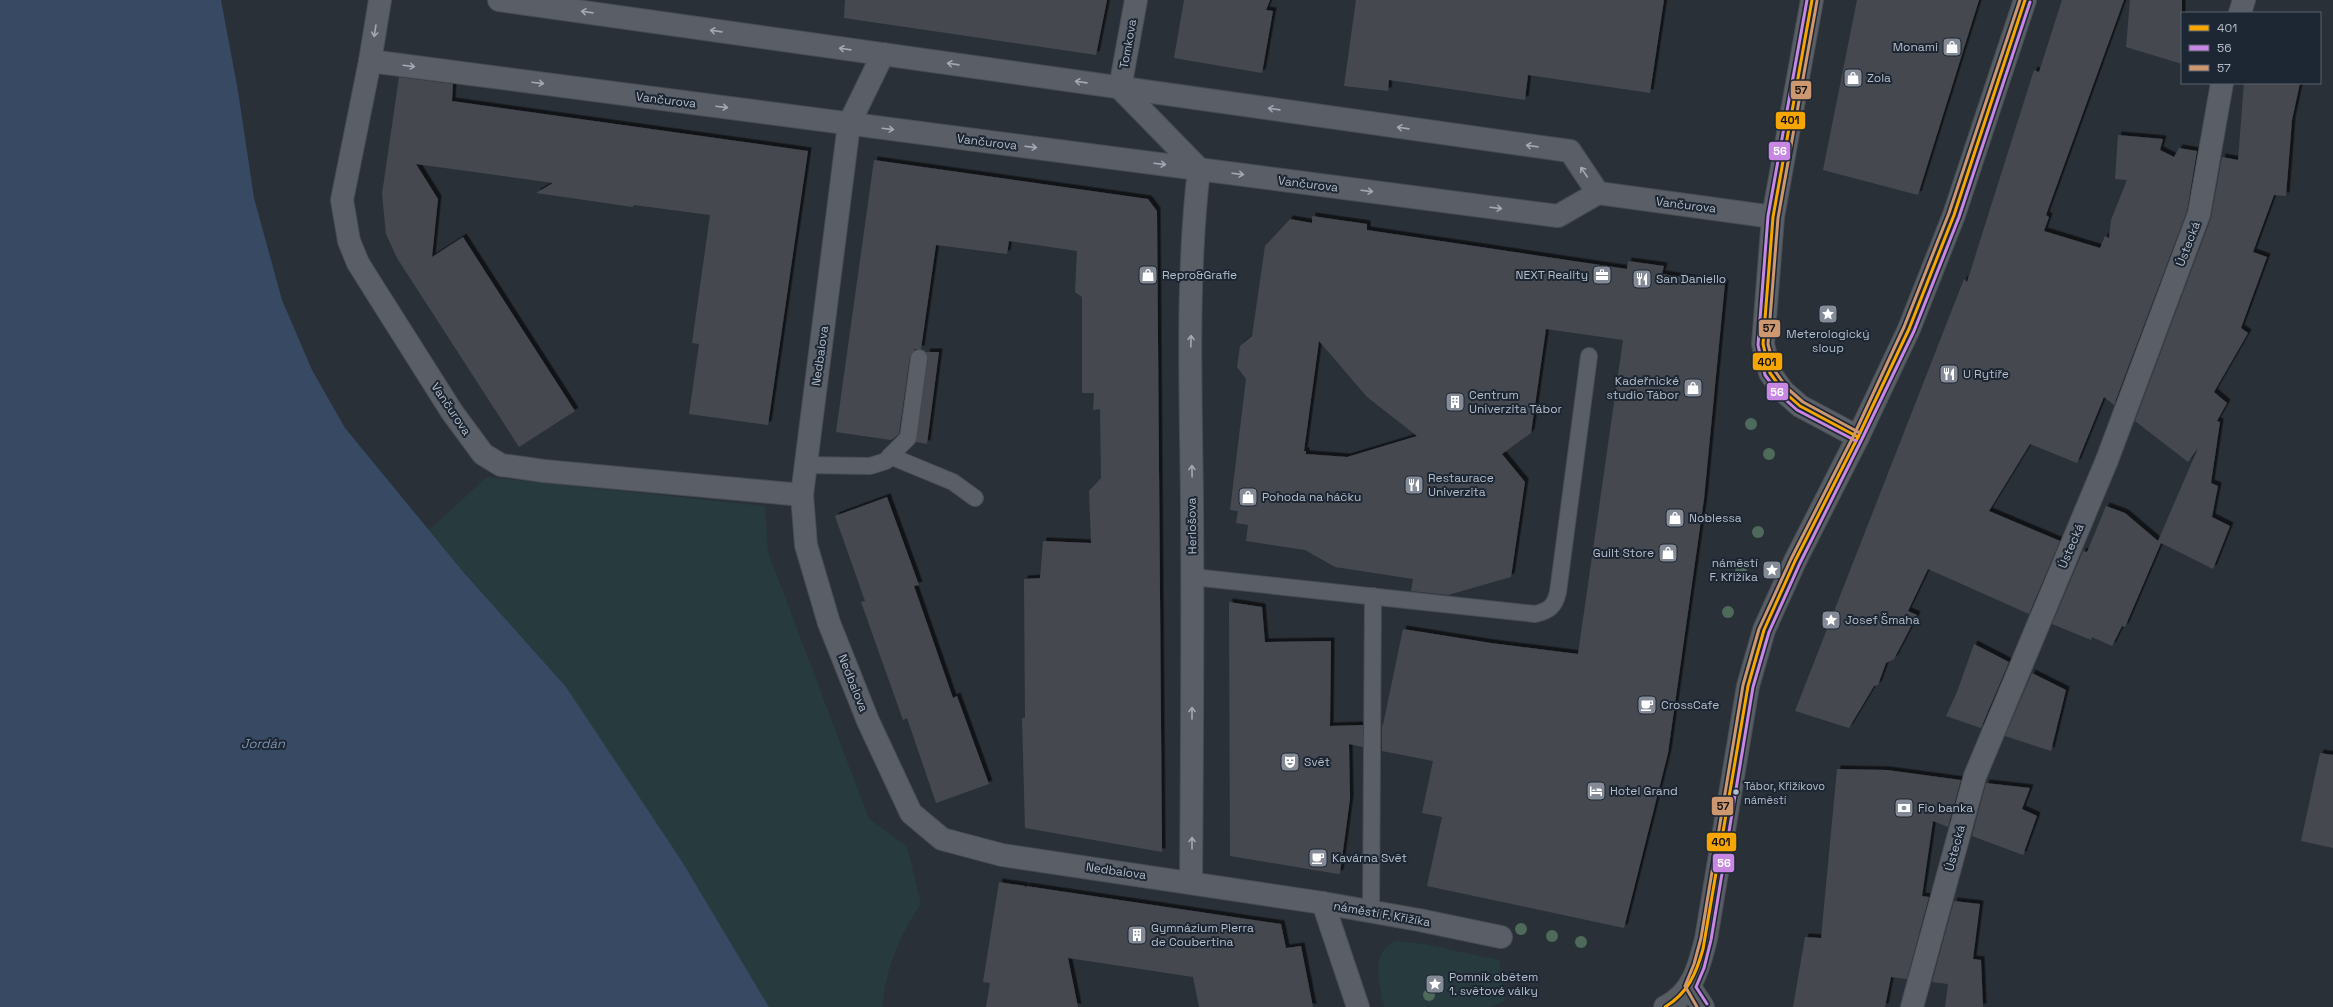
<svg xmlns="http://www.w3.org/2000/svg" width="2333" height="1007" viewBox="0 0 2333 1007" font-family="'Space Grotesk',sans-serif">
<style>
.green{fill:#273a3e}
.water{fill:#384963}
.building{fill:#444950;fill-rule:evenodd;filter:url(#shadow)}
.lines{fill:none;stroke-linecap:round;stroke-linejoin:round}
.lane-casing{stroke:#484c53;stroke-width:18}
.street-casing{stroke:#484c53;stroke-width:24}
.secondary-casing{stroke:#484c53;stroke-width:24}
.lane{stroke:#5a5e66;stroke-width:16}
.street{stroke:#5a5e66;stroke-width:22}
.secondary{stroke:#595d64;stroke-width:22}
.bus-1-casing{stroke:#1d2633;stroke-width:6}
.bus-2-casing{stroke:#1d2633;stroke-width:6}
.bus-3-casing{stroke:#1d2633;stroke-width:6}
.bus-1{stroke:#f7a600;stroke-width:3}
.bus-2{stroke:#c787e3;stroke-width:3}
.bus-3{stroke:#cd976f;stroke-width:3}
.tree{fill:#4e6a5a}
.oneway{stroke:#a2a9b5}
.bus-dot{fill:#b4bcc9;stroke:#1d2633;stroke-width:1.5}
.labels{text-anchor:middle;stroke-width:4;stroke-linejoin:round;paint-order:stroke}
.bus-label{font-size:11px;fill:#b4bcc9;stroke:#1d2633;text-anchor:start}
.street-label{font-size:12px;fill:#b4bcc9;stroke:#1d2633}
.poi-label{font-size:12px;fill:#b4bcc9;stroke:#1d2633;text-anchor:start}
.water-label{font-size:13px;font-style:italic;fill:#7c92b1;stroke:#1d2633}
.line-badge{stroke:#1d2633;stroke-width:1.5}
.badge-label{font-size:11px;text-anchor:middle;font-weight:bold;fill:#fff}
.pale-badge-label{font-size:11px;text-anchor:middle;font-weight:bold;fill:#111}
</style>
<defs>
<filter id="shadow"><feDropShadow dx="3.5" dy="-3.5" stdDeviation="0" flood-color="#0009"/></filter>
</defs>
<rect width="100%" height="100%" fill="#2a3038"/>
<g class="green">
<path d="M487 477 765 506 768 552 869 819 907 846 921 904C898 938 887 966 882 1007H769L683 863 465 574 429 530Z"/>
<path d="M1396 941 1424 944 1499 960 1505 1001 1490 1007H1384C1380 984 1369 952 1396 941Z"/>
</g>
<path class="water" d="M0 0H221L238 91 254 198 282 300 312 370 345 428 465 574 566 687 683 863 769 1007H0Z"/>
<g class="building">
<path d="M845 0H1107L1096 55 844 18Z"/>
<path d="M1184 0H1270L1266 10 1273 11 1262 73 1174 58Z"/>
<path d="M1356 0H1664L1650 93 1528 75 1525 100 1389 80 1388 91 1344 86Z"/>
<path d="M1857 0H1979L1918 195 1823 170Z"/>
<path d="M2062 0H2124L2046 215 2049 217 2044 231 2100 248 2105 236 2109 238 2111 220 2127 180 2115 179 2118 135 2163 139 2160 150 2174 157 2179 148 2197 151 2187 211 2114 405 2104 397 2077 463 2030 444 1989 511 2060 541 2029 614 1928 569 1908 611 1917 615 1894 659 1886 663 1878 685 1874 686 1849 728 1795 711 1964 279 1967 282 2034 70 2039 72Z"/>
<path d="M2130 0H2182V64L2126 47Z"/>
<path d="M399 77 453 84 452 101 808 151 768 425 689 414 699 344 692 343 710 215 634 205 633 207 536 193 553 183 416 164 438 199 432 257 463 237 575 411 519 447 397 258 386 234 382 194Z"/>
<path d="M2244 83H2300L2292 120 2286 196 2274 195 2253 252 2267 257 2241 328 2248 333 2214 392 2227 403 2217 421 2220 422 2211 483 2218 486 2212 517 2230 526 2213 569 2161 543 2125 627 2122 626 2112 646 2092 637 2091 640 2052 624 2083 551 2087 552 2106 506 2125 513 2158 541 2198 448 2188 462 2135 421 2211 218 2222 157 2238 160Z"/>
<path d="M874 160 1148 199 1157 211 1162 852 1025 828 1022 718H1025L1024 579 1040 578 1043 541 1091 543 1089 491 1101 478 1100 409 1093 410 1094 393H1082V297L1075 292 1077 251 1009 241 1007 254 936 245 921 349H915L910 356 899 434 891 440 836 432Z"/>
<path d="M1312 216 1367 224V230L1627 269 1628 261 1664 266 1662 274 1725 283 1704 499 1668 753 1624 928 1427 886 1442 817 1422 813 1433 761 1382 751V725H1383L1403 629 1491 643 1578 654 1623 340 1546 329 1531 433 1502 454 1525 482 1511 577 1448 595 1411 591 1413 579 1335 567 1305 550 1246 541 1248 525 1236 523 1238 511 1230 510 1246 379 1237 367 1240 346 1252 336 1265 246 1290 219 1312 223ZM1319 341 1367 397 1417 436 1347 457 1306 454V451H1304Z"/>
<path d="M926 352H939L927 444 916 442 928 359Z"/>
<path d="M887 497 919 585 914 586 953 698 957 696 989 784 936 803 907 718 903 720 861 602 865 601 835 516Z"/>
<path d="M1229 602 1262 607 1265 642 1331 641 1330 726 1363 725V747L1349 744 1350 799 1340 873 1338 874 1230 856Z"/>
<path d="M1974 644 2009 662 1981 728 1946 716 1957 692Z"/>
<path d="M2032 673 2066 690 2051 751 2005 736Z"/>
<path d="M2320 753 2333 755V848L2301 841Z"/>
<path d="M1837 769 1887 770 1961 780 1948 827 1933 821 1922 896 1929 897 1907 979 1891 977 1885 1007H1793L1805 937 1821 938Z"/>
<path d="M1986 783 2030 788 2022 809 2037 816 2023 855 1972 836Z"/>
<path d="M999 882 1025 886 1026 889V886L1281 924 1286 948 1301 946 1313 1007H1199L1193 977 1068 958 1078 1007H986L990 983 983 982Z"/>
<path d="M1954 901 1980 904 1973 959 1981 960 1983 1007H1945L1948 984 1932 982Z"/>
</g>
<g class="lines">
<defs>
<g id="lane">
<path d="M890 456 953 482 975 498"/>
<path d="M805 465 870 466 886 461 890 456 908 438 919 358"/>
<path d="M1193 577 1535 614C1549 611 1555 606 1558 592L1589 356"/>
<path d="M1371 912 1373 596"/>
</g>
<g id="street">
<path d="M380 0 370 61 342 200 349 241 358 263 373 287 452 412 483 454 501 465 544 471 802 495"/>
<path d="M499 0 1570 151 1598 193"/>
<path d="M1812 0 1773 217 1763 344 1770 373 1783 391 1800 406 1858 437"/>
<path d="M2240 13 2244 0"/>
<path d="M883 54 849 124 802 495 806 545 829 623 868 721 911 813 942 839 1002 855 1323 903 1419 920 1501 937"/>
<path d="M370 61 1558 216 1598 193 1773 217"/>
<path d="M1120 88 1199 169"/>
<path d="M1120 88 1136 0"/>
<path d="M1191 882C1192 757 1193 631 1192 506 1191 394 1186 280 1199 169"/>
<path d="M1323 903 1358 1007"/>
<path d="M1912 1007 1975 776 2107 460 2199 214 2222 83"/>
</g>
<g id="secondary">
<path d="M1690 987 1703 1007"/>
<path d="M1665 1007C1693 993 1699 967 1706 939L1748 686 1764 630 1795 561 1858 437 1909 329 1954 215 2025 0"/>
</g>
</defs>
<use href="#lane" class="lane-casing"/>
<use href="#street" class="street-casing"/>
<use href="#secondary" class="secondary-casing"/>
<use href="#lane" class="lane"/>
<use href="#street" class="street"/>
<use href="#secondary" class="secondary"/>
<defs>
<g id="bus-1">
<path d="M1812 0 1773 217 1763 344 1770 373 1783 391 1800 406 1858 437"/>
<path d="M1665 1007C1688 993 1696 974 1703 949L1748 686 1764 630 1795 561 1858 437 1909 329 1954 215 2025 0"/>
</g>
<g id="bus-2">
<path d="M1807 0 1768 216 1758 345 1765 375 1779 394 1797 410 1856 441"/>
<path d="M1707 1004 1696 987 1704 968 1711 940 1753 687 1769 632 1800 563 1862 439 1914 331 1959 217 2030 2"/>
</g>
<g id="bus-3">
<path d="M1817 1 1778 218 1768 344 1775 371 1787 388 1803 402 1860 433"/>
<path d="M1697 1007 1685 986 1694 964 1701 938 1743 685 1759 629 1791 559 1854 435 1904 327 1949 213 2020 0"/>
</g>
</defs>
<use href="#bus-1" class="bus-1-casing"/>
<use href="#bus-2" class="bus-2-casing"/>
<use href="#bus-3" class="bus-3-casing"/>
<use href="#bus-1" class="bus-1"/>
<use href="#bus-2" class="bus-2"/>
<use href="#bus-3" class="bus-3"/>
</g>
<g class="tree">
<circle cx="1751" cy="424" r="6"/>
<circle cx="1769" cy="454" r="6"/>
<circle cx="1758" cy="532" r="6"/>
<circle cx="1741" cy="571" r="6"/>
<circle cx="1728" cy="612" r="6"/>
<circle cx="1521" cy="929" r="6"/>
<circle cx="1552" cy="936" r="6"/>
<circle cx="1581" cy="942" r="6"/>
<circle cx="1429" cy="995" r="6"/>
</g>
<defs><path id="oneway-shaft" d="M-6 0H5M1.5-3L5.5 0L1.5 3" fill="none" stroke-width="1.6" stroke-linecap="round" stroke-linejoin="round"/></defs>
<g class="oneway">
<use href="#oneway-shaft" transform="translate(587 12) rotate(-172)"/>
<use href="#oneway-shaft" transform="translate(375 31) rotate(99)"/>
<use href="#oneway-shaft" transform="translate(716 31) rotate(-172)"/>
<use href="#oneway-shaft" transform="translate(845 49) rotate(-172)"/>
<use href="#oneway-shaft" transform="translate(953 64) rotate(-172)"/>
<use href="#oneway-shaft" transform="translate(409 66) rotate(7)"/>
<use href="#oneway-shaft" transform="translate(1081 82) rotate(-172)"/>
<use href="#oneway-shaft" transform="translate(538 83) rotate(7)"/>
<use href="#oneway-shaft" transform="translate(722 107) rotate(7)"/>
<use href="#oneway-shaft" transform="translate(1274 109) rotate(-172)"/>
<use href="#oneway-shaft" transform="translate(1403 128) rotate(-172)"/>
<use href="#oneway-shaft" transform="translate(888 129) rotate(7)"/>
<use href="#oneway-shaft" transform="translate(1532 146) rotate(-172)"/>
<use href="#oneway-shaft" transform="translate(1031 147) rotate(7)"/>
<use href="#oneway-shaft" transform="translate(1160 164) rotate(7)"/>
<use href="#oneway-shaft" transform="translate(1584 172) rotate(-124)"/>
<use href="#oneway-shaft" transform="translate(1238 174) rotate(7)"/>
<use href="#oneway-shaft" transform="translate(1367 191) rotate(7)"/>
<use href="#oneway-shaft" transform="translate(1496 208) rotate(7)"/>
<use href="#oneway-shaft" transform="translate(1191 341) rotate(-89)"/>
<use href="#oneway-shaft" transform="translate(1192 471) rotate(-91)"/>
<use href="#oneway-shaft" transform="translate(1192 713) rotate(-90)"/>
<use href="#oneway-shaft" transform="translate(1192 843) rotate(-90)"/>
</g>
<defs>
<symbol id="shop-square" viewBox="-11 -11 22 22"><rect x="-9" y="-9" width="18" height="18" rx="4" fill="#848b96" stroke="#1d2633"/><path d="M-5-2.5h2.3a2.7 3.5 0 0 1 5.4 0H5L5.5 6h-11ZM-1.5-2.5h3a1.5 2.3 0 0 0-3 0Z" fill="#fff"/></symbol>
<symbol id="office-square" viewBox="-11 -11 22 22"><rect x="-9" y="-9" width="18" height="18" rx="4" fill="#848b96" stroke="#1d2633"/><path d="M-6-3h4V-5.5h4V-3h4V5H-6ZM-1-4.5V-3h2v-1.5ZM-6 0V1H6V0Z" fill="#fff"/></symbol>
<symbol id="restaurant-square" viewBox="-11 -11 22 22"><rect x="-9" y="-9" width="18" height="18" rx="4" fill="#848b96" stroke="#1d2633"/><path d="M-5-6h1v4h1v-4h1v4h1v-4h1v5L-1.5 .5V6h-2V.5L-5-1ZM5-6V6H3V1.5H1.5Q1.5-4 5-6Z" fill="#fff"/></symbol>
<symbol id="sight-square" viewBox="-11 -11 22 22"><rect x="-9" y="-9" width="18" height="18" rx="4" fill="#848b96" stroke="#1d2633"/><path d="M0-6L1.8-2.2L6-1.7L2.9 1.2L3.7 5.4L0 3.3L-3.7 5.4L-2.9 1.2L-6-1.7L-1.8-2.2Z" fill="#fff"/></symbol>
<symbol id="building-square" viewBox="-11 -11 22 22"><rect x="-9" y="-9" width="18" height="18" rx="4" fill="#848b96" stroke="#1d2633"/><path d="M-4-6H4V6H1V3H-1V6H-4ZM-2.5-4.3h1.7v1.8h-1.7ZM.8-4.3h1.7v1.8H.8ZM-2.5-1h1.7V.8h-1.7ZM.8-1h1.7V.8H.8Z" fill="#fff"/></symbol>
<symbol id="cafe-square" viewBox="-11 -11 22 22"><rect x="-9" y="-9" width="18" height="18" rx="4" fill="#848b96" stroke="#1d2633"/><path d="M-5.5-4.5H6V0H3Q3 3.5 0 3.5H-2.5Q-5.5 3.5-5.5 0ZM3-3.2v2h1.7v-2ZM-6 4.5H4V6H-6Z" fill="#fff"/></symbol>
<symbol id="theatre-square" viewBox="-11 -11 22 22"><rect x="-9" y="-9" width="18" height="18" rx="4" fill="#848b96" stroke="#1d2633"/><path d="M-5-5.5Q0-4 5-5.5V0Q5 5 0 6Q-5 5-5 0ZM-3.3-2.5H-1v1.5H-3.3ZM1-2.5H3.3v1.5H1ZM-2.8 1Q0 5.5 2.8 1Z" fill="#fff"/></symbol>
<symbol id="hotel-square" viewBox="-11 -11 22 22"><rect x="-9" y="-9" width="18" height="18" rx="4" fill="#848b96" stroke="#1d2633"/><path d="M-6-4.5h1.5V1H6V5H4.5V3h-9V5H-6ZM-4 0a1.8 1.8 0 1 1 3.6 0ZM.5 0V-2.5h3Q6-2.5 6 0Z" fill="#fff"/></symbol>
<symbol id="bank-square" viewBox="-11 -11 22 22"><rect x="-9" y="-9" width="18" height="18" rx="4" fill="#848b96" stroke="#1d2633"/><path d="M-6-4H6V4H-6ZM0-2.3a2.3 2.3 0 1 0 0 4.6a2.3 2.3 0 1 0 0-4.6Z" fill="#fff"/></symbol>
</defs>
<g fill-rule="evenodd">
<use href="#shop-square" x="1941" y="36" width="22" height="22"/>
<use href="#shop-square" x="1842" y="67" width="22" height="22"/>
<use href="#shop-square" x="1137" y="264" width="22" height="22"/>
<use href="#office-square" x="1591" y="264" width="22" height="22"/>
<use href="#restaurant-square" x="1631" y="268" width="22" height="22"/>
<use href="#sight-square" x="1817" y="303" width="22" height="22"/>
<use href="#restaurant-square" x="1938" y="363" width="22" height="22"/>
<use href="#shop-square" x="1682" y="377" width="22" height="22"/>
<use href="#building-square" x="1444" y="391" width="22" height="22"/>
<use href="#restaurant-square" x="1403" y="474" width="22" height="22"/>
<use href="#shop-square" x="1237" y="486" width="22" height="22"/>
<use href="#shop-square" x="1664" y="507" width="22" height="22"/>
<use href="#shop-square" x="1657" y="542" width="22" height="22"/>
<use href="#sight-square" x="1761" y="559" width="22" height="22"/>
<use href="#sight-square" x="1820" y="609" width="22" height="22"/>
<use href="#cafe-square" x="1636" y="694" width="22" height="22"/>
<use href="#theatre-square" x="1279" y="751" width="22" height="22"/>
<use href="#hotel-square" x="1585" y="780" width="22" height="22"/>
<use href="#bank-square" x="1893" y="797" width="22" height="22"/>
<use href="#cafe-square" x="1307" y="847" width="22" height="22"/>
<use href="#building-square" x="1126" y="924" width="22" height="22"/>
<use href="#sight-square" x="1424" y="973" width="22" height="22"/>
</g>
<circle class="bus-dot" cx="1736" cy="792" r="3.5"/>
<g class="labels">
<g class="bus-label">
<text x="1744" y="790">Tábor, Křižíkovo<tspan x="1744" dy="14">náměstí</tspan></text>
</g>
<g class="street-label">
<text transform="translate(1128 44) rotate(-80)" y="4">Tomkova</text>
<text transform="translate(666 100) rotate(7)" y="4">Vančurova</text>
<text transform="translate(987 142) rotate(7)" y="4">Vančurova</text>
<text transform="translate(1308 184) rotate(7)" y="4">Vančurova</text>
<text transform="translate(1686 205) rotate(7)" y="4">Vančurova</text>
<text transform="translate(2188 244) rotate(-69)" y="4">Ústecká</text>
<text transform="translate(820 356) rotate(-82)" y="4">Nedbalova</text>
<text transform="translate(451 409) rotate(56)" y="4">Vančurova</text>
<text transform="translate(1192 526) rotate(-91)" y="4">Herlošova</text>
<text transform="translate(2071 546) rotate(-67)" y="4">Ústecká</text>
<text transform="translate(853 683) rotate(68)" y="4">Nedbalova</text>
<text transform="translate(1955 848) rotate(-75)" y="4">Ústecká</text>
<text transform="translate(1116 871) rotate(8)" y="4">Nedbalova</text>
<text transform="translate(1382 914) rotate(10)" y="4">náměstí F. Křižíka</text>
</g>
<g class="poi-label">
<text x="1938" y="51" text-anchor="end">Monami</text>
<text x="1867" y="82">Zola</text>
<text x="1162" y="279">Repro&amp;Grafie</text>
<text x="1588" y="279" text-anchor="end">NEXT Reality</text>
<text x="1656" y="283">San Daniello</text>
<text x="1828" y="338" text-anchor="middle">Meterologický<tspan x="1828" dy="14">sloup</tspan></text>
<text x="1963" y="378">U Rytíře</text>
<text x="1679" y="385" text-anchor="end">Kadeřnické<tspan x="1679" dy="14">studio Tábor</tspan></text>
<text x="1469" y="399">Centrum<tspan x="1469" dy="14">Univerzita Tábor</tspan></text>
<text x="1428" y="482">Restaurace<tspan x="1428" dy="14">Univerzita</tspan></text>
<text x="1262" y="501">Pohoda na háčku</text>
<text x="1689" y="522">Noblessa</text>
<text x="1654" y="557" text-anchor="end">Guilt Store</text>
<text x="1758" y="567" text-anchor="end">náměstí<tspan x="1758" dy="14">F. Křižíka</tspan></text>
<text x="1845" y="624">Josef Šmaha</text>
<text x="1661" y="709">CrossCafe</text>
<text x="1304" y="766">Svět</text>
<text x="1610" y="795">Hotel Grand</text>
<text x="1918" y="812">Fio banka</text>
<text x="1332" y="862">Kavárna Svět</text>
<text x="1151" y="932">Gymnázium Pierra<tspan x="1151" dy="14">de Coubertina</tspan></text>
<text x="1449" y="981">Pomník obětem<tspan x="1449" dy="14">1. světové války</tspan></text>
</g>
<g class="water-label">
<text x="263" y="748">Jordán</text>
</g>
</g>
<g class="line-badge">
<rect x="1790" y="80" width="22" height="20" rx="4" fill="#cd976f"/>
<rect x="1775" y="111" width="31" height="19" rx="4" fill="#f7a600"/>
<rect x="1768" y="141" width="23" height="20" rx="4" fill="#c787e3"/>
<rect x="1758" y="319" width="23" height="19" rx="4" fill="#cd976f"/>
<rect x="1752" y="352" width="31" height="19" rx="4" fill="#f7a600"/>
<rect x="1766" y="382" width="23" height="19" rx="4" fill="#c787e3"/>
<rect x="1711" y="796" width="23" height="20" rx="4" fill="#cd976f"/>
<rect x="1706" y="832" width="31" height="20" rx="4" fill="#f7a600"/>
<rect x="1712" y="853" width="23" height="20" rx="4" fill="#c787e3"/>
</g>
<g class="badge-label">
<text x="1780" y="155">56</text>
<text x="1777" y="396">56</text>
<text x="1724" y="867">56</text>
</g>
<g class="pale-badge-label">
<text x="1801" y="94">57</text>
<text x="1790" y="124">401</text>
<text x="1769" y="332">57</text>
<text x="1767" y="366">401</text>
<text x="1723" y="810">57</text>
<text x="1721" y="846">401</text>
</g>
<rect x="2181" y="12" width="140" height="72" fill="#1d2633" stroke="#59626f"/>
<rect x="2189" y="25" width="20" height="6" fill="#f7a600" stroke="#59626f"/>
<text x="2217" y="32" font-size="12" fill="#b4bcc9">401</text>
<rect x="2189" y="45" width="20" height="6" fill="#c787e3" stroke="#59626f"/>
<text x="2217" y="52" font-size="12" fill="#b4bcc9">56</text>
<rect x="2189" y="65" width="20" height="6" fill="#cd976f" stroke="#59626f"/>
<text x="2217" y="72" font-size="12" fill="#b4bcc9">57</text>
</svg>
